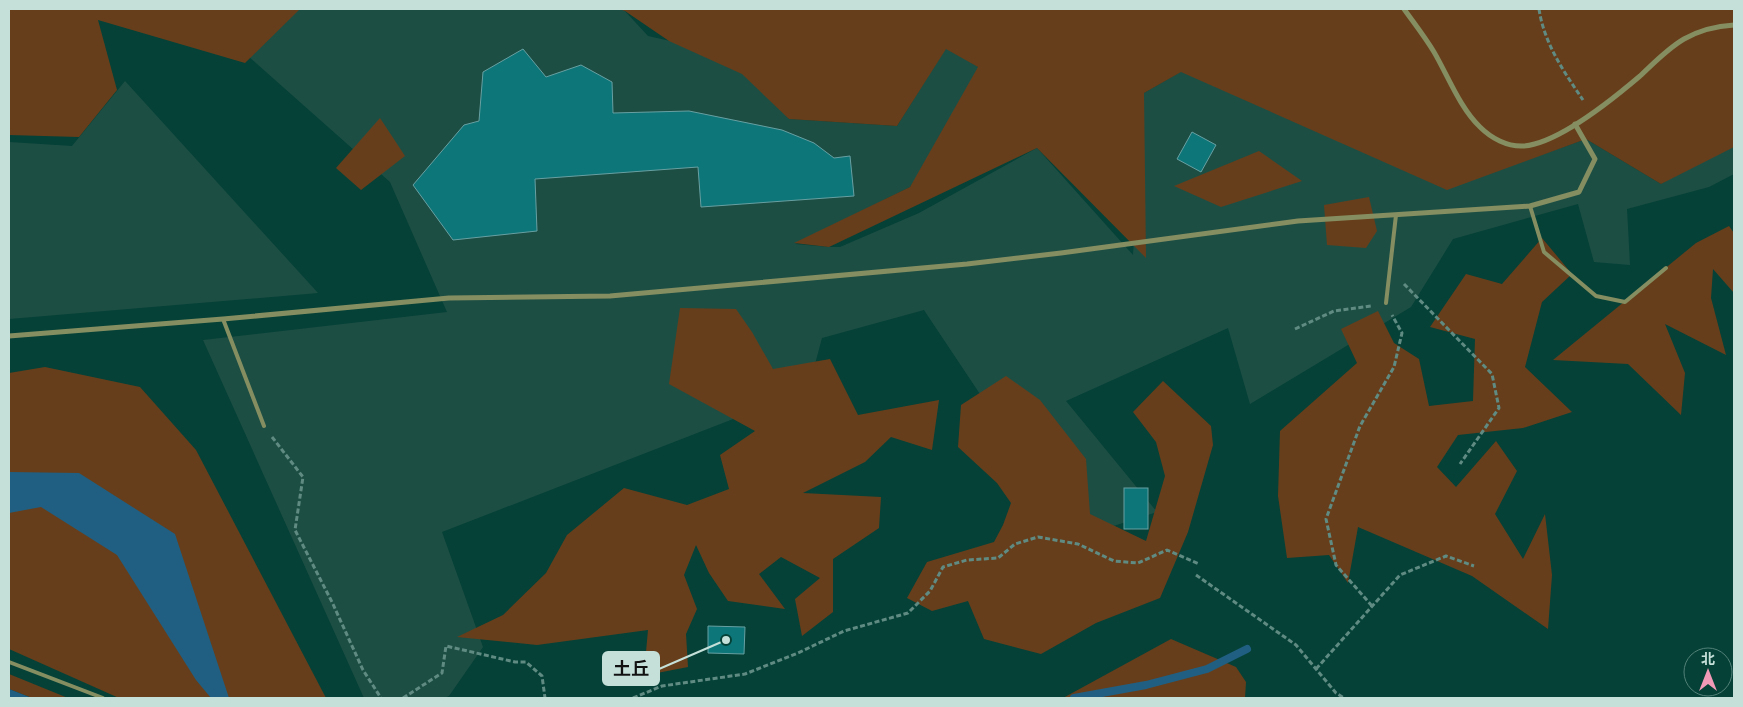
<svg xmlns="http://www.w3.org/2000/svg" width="1743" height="707" viewBox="0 0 1743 707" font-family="Rubik,'Noto Sans SC',sans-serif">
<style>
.built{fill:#1d4e44}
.green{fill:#673e1b}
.water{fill:#205f82}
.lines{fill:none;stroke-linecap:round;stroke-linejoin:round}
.stream{stroke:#205f82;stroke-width:8}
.building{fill:#0c7679;stroke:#68a0a2}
.path{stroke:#5f8b83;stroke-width:3;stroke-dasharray:5 2.5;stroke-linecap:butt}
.service{stroke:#858e61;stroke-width:4}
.minor{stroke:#858e61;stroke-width:5}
.leader{fill:none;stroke:#c5e0d9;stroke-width:2}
.callout-dot{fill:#c5e0d9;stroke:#054137;stroke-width:2}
.callout{fill:#c5e0d9;stroke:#c5e0d9;stroke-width:2}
.callout-label{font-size:18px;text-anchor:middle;font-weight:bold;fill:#111}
</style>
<rect width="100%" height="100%" fill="#054137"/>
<g class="built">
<path d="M298 9H623L648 36 745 58 789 119 897 126 946 48 987 72 910 187 795 244 829 247H840L919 213 1037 148 1133 255 1144 93 1196 63 1544 154 1586 139 1661 184 1734 138V174L1709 187 1627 209 1630 265 1594 262 1578 204 1453 239 1411 307 1250 404 1228 328 1066 401 1157 512 1076 538 924 310 822 338 808 390 442 532 483 647 449 696 444 698H364L203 340 447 312 390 182 248 56Z"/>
<path d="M125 81 318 293 9 319V142L72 146Z"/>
</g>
<g class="green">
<path d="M9 9H300L245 63 98 20 117 90 79 137 9 135Z"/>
<path d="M619 9H1734V147L1661 184 1586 139 1447 190 1181 72 1144 93 1146 258 1037 148 829 247 794 243 910 187 978 67 946 49 897 126 789 119 742 74 669 41 625 11Z"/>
<path d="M380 118 405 156 361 190 336 168Z"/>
<path d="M1259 151 1302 181 1221 207 1174 186Z"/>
<path d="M1369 197 1377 231 1366 248 1327 245 1324 205Z"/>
<path d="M1729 226 1734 233V293L1713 269 1711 298 1726 355 1665 324 1685 373 1681 415 1628 364 1553 360 1696 243Z"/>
<path d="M1542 238 1572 274 1542 302 1525 367 1572 412 1523 428 1458 435 1437 467 1456 487 1496 441 1517 471 1495 514 1523 559 1545 514 1552 575 1548 629 1472 576 1358 527 1348 583 1329 555 1287 558 1278 496 1280 431 1357 363 1341 329 1378 311 1394 343 1419 359 1429 406 1473 401 1475 339 1430 327 1466 274 1502 284Z"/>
<path d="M680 308 736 309 752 332 773 369 830 359 858 415 939 400 932 450 891 437 865 462 803 493 881 497 879 528 833 559V612L802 636 795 599 820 578 781 557 759 574 785 609 728 601 709 573 696 545 684 575 697 609 686 634 688 667 657 673 645 663 648 630 537 645 457 637 503 615 546 573 567 535 624 488 687 505 729 489 720 455 755 431 669 384Z"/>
<path d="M45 367 140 387 196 450 326 698H119L9 649V373Z"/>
<path d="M1006 376 1040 400 1086 459 1090 514 1146 541 1165 476 1156 442 1133 412 1163 381 1211 426 1213 445 1188 532 1160 598 1096 623 1041 654 984 639 968 601 932 611 907 598 927 562 994 542 1003 525 1011 503 997 483 958 447 961 405Z"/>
<path d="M1171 639 1236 667 1246 682 1245 698H1063Z"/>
<path d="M9 674 68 698H32L9 689Z"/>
</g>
<g class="water">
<path d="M9 472 79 473 175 534 229 698H211L196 680 117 555 41 507 9 513Z"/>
<path d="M9 689 32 698H9Z"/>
</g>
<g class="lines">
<path class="stream" d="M1074 698 1146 685 1207 669 1247 649"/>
</g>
<g class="building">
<path d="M523 49 546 77 581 65 612 82 613 113 689 111 782 130 814 143 834 158 850 156 854 196 701 207 698 167 535 179 537 231 453 240 413 185 464 125 479 121 483 72Z"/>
<path d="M1192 132 1216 145 1201 172 1177 159Z"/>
<rect x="1124" y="488" width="24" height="41"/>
<path d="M708 626 745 627 744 654 708 653Z"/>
</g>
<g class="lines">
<g class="path">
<path d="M1539 9C1544 43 1564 72 1583 100"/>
<path d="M1404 284 1492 374 1499 408 1460 464"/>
<path d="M1295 329 1334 311 1371 306"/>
<path d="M272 437 303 477 295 530 332 602 363 670 381 698"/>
<path d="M1196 575 1296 645 1336 693 1344 698"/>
<path d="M1372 606 1336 565 1326 519 1360 426 1394 367 1402 333 1392 315"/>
<path d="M1316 669 1400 575 1446 556 1474 566"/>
<path d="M403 698 442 673 446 646 515 662H526L542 676 545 698"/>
<path d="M633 698 662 686 745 674 798 653 844 631 908 613 930 591 943 567 967 560 998 558 1015 544 1038 537 1078 544 1114 561 1138 563 1167 550 1199 564"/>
</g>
<g class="service">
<path d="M1530 206 1544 252 1596 296 1625 302 1666 268"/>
<path d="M1386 303 1396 215"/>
<path d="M223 319 264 426"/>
<path d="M9 662 103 698"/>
</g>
<g class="minor">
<path d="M1404 9C1414 23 1425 37 1434 52 1448 76 1460 108 1480 127 1491 138 1507 147 1524 146 1559 143 1613 99 1640 76 1654 63 1667 49 1684 39 1700 30 1716 26 1734 25"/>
<path d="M9 336 223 319 449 298 610 296 967 264 1061 253 1298 221 1530 206 1579 192 1595 159 1575 124"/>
</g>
</g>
<path class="leader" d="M726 640L659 669"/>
<circle class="callout-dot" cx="726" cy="640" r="5"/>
<rect class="callout" x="603" y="652" width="56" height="33" rx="5"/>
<g class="callout-label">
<text x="631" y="675">土丘</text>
</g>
<rect width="1743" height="707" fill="none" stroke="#c5e0d9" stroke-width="20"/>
<g transform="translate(1708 672)"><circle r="24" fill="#054137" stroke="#528178"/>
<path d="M0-4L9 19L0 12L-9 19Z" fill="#f09ab7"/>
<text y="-8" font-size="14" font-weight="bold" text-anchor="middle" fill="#c5e0d9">北</text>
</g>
</svg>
